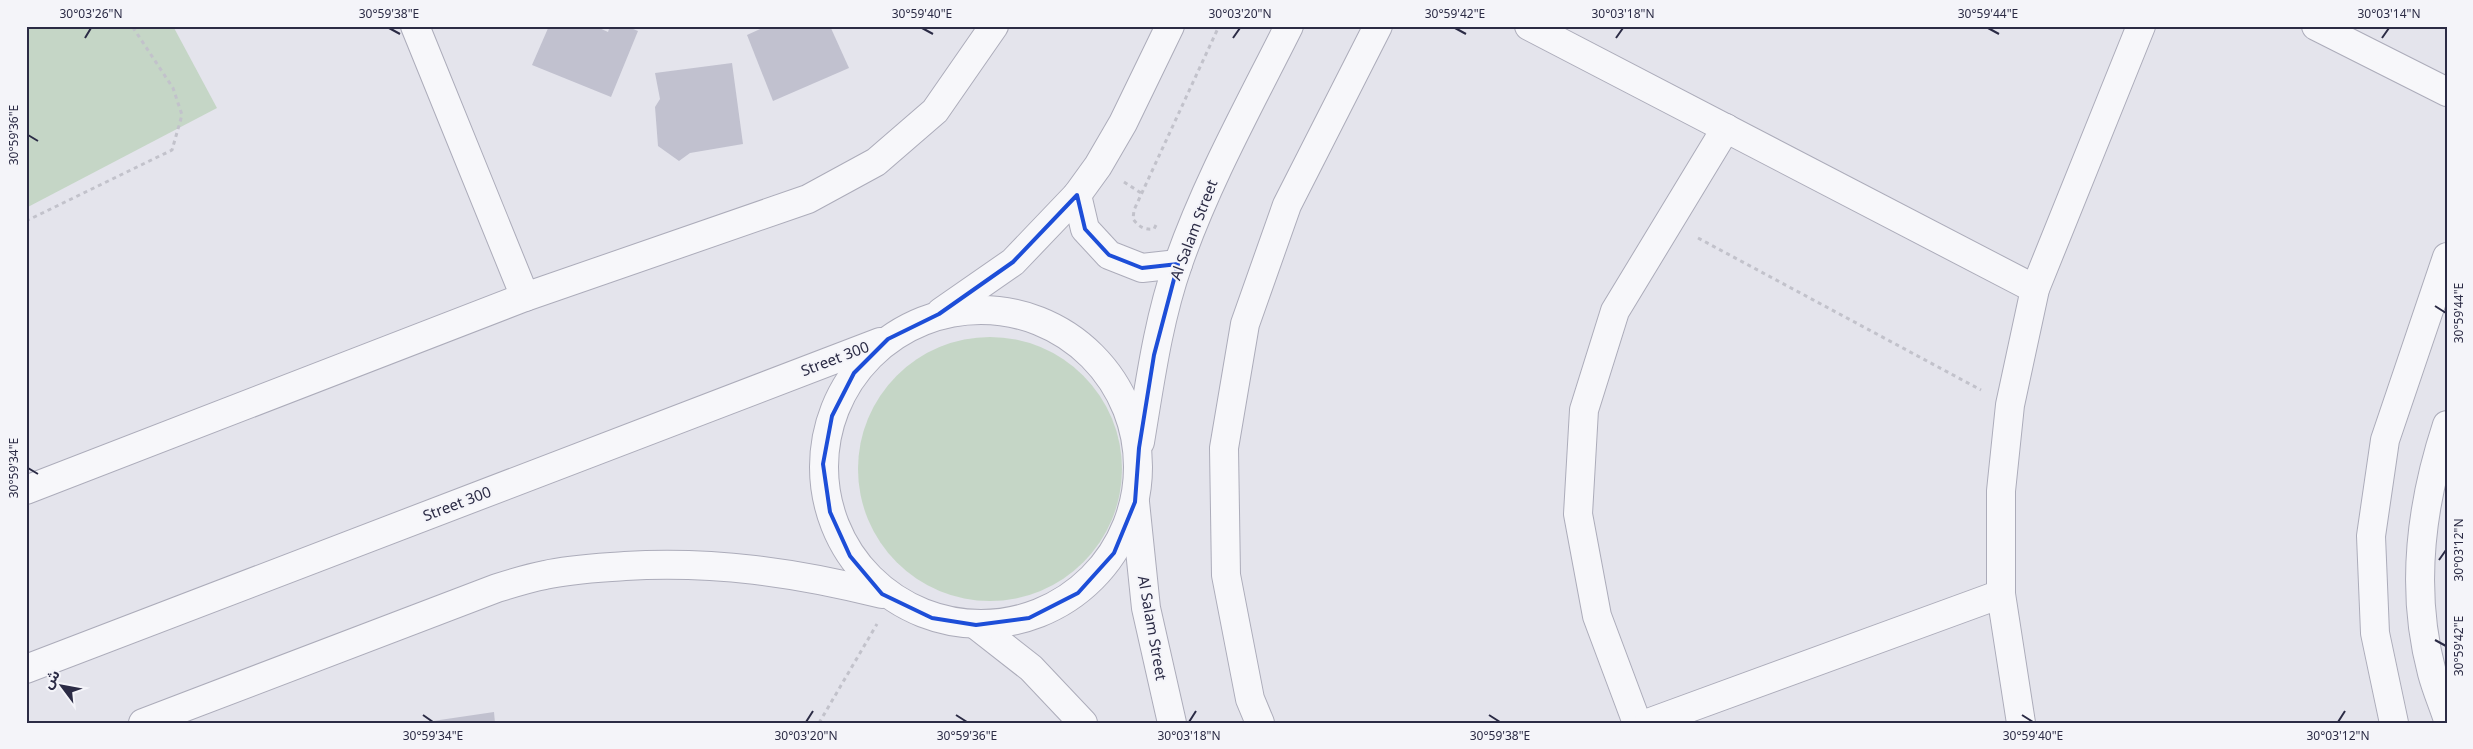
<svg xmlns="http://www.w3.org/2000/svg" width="2473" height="749" viewBox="0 0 2473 749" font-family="'Noto Sans','Noto Sans Arabic',sans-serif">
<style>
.green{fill:#c5d6c6}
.building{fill:#c1c1cf}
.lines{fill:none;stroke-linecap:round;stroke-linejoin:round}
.minor-casing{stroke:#acacba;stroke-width:30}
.tertiary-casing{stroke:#acacba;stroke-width:30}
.path{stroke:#c2c2cb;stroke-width:3;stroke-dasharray:4 4;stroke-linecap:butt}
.minor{stroke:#f7f7fa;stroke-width:28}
.tertiary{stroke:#f7f7fa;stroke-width:28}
.marked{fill:none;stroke:#1d4ed8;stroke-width:4;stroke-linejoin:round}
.ticks{fill:none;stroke:#2b2b45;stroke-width:2}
.labels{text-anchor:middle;stroke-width:4;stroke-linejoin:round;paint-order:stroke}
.street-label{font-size:15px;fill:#2b2b45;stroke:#f4f4f9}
.neatline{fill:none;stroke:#2b2b45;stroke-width:2}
.ticks-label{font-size:12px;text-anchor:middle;fill:#2b2b45}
</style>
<rect width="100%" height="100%" fill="#e4e4ec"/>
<g class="green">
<path d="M26 26H173L217 108 26 208Z"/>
<circle cx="990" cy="469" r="132"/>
</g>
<g class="building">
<path d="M549 26H595L608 32 610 26H626L638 31 611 97 532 65Z"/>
<path d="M767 26H830L849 68 773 101 747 35Z"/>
<path d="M732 63 743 144 690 153 679 161 658 146 655 107 660 99 655 73Z"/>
<path d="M494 712 495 723H426V722Z"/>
</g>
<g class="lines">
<defs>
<g id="minor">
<path d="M415 26 525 297"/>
<path d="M1529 26 2035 289"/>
<path d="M2316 26 2447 92"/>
<path d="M2447 425C2421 504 2410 591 2432 673 2436 688 2442 702 2447 717"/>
<path d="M26 490 525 297 808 199 876 162 935 111 994 26"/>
<path d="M1135 502 1146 608 1172 723"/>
<path d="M976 625 1031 668 1083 723"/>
<path d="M1260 723 1250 699 1226 575 1224 448 1245 324 1287 205 1378 26"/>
<path d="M1637 723 1597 616 1578 514 1584 410 1615 311 1726 128"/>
<path d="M1648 723 2001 594"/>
<path d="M2021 723 2001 594V491L2010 405 2035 289 2141 26"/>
<path d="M2394 723 2375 633 2371 536 2385 440 2447 257"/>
</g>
<g id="tertiary">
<path d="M1077 195 1085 229 1109 255 1142 268 1178 264"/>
<circle cx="981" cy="467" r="157"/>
<path d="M941 312 1013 262 1077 195 1098 166 1123 123 1170 26"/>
<path d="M1140 442C1150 382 1158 321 1178 264 1207 181 1250 104 1289 26"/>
<path d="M26 669 880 342"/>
<path d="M143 723 497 588C513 583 529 578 545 575 570 569 598 568 625 566 714 561 795 572 882 594"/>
</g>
</defs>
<use href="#minor" class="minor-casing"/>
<use href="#tertiary" class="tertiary-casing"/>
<g class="path">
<path d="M1124 182 1141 193"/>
<path d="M26 221 172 150 182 115 173 88 132 26"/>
<path d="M1156 225 1154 229C1144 230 1139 227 1133 219L1134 210 1219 26"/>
<path d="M1698 238 1981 390"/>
<path d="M819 723 877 624"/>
</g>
<use href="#minor" class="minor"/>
<use href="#tertiary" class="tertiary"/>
</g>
<path class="marked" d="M1077 195 1085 229 1109 255 1142 268 1178 264 1154 355 1139 448 1135 502 1114 553 1078 593 1029 618 976 625 932 618 882 594 850 556 830 512 823 464 832 416 854 373 888 339 939 314 1013 262Z"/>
<path class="ticks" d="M389 28 400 34M922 28 933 34M1455 28 1466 34M1988 28 1999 34M85 38 91 28M1233 38 1240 28M1616 38 1623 28M2382 38 2389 28M28 135 38 141M2435 306 2446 313M28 468 38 474M2439 560 2446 550M2435 640 2446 646M423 715 433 722M956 715 967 722M1489 715 1500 722M2022 715 2033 722M806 722 813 711M1189 722 1196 711M2338 722 2345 711"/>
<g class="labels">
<g class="street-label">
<text transform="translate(1194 230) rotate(-69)" y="5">Al Salam Street</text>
<text transform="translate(835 359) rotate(-21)" y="5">Street 300</text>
<text transform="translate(457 504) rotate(-21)" y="5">Street 300</text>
<text transform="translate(1152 628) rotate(80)" y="5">Al Salam Street</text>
</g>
</g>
<rect width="2473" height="749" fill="none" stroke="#f4f4f9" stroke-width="55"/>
<g transform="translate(62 686) rotate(302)" stroke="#f4f4f9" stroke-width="4" paint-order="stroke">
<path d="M0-4L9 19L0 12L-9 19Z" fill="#2b2b45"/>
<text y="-8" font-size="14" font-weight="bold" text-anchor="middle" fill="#2b2b45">ش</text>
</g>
<rect x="28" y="28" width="2418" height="694" class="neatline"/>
<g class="ticks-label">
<text x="91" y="18">30°03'26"N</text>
<text x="389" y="18">30°59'38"E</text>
<text x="922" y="18">30°59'40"E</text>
<text x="1240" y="18">30°03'20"N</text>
<text x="1455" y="18">30°59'42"E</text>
<text x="1623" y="18">30°03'18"N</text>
<text x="1988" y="18">30°59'44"E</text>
<text x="2389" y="18">30°03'14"N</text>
<text transform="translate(14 135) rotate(-90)" y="4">30°59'36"E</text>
<text transform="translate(2459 313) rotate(-90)" y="4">30°59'44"E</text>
<text transform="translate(14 468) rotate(-90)" y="4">30°59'34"E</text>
<text transform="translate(2459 550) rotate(-90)" y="4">30°03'12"N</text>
<text transform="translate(2459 646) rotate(-90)" y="4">30°59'42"E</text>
<text x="433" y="740">30°59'34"E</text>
<text x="806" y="740">30°03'20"N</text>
<text x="967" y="740">30°59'36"E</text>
<text x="1189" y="740">30°03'18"N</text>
<text x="1500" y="740">30°59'38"E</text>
<text x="2033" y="740">30°59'40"E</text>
<text x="2338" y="740">30°03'12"N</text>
</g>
</svg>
